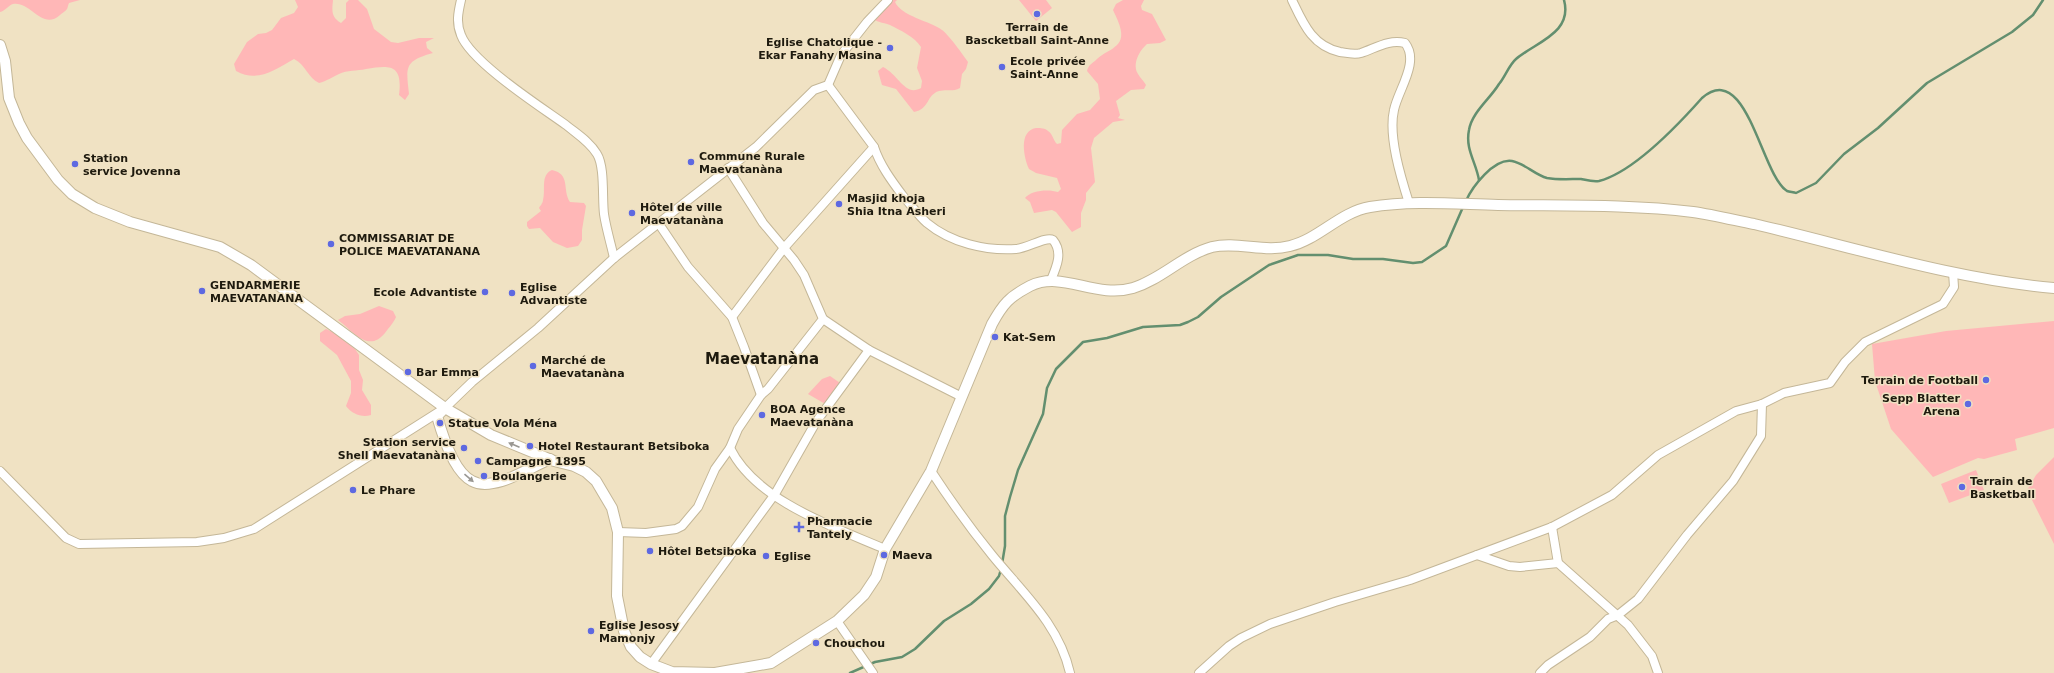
<svg xmlns="http://www.w3.org/2000/svg" width="2054" height="673" viewBox="0 0 2054 673" font-family="'DejaVu Sans',sans-serif">
<style>
.green{fill:#ffb7b7}
.lines{fill:none;stroke-linecap:round;stroke-linejoin:round}
.stream{stroke:#638f6f;stroke-width:2.5}
.minor-casing{stroke:#c4b798;stroke-width:10}
.major-casing{stroke:#c4b798;stroke-width:12}
.minor{stroke:#fff;stroke-width:8}
.major{stroke:#fff;stroke-width:10}
.oneway{fill:#9a9893}
.poi-dot{fill:#5e69e1;stroke:#f0e2c3;stroke-width:1.5}
.labels{text-anchor:middle;stroke-width:3;stroke-linejoin:round;paint-order:stroke}
.poi-label{font-size:11px;font-weight:bold;fill:#1e1a0e;stroke:#f0e2c3;text-anchor:start}
.district-label{font-size:15px;font-weight:bold;fill:#1e1a0e;stroke:#f0e2c3}
</style>
<rect width="100%" height="100%" fill="#f0e2c3"/>
<g class="green">
<path d="M0 0H80L69 3C68 5 68 7 67 9 66 11 62 13 60 15 42 31 31 1 13 4 9 5 5 11 0 12Z"/>
<path d="M295 0H333C332 11 331 17 341 23L346 18V3L349 0H358L367 9 374 29 391 42 398 43 419 38H434L426 42 427 48 433 53C404 61 406 67 409 94L405 100 399 95C403 64 390 65 366 69 357 71 347 70 339 74 332 77 327 81 319 83 308 78 306 65 294 59 274 70 258 83 236 71L234 64 247 42 258 34 266 33 272 30 281 18 294 13 298 7Z"/>
<path d="M886 0H897L895 2C901 16 930 21 942 30 949 35 963 55 968 62L966 69 962 74 960 88C953 92 947 89 939 91 926 95 930 109 914 112L896 89 882 85 878 71 883 67C899 75 905 97 921 88L922 81 917 68 921 47C915 37 900 30 890 25 882 22 877 23 870 16Z"/>
<path d="M1019 0H1046L1052 8 1036 21Z"/>
<path d="M1123 0H1144L1141 6 1142 10 1152 14 1166 40 1160 43 1147 44C1139 51 1132 64 1138 74 1140 78 1144 81 1146 85L1144 89 1131 90 1116 101 1120 115 1118 118 1125 120 1113 122 1094 138 1091 148 1095 182 1086 193V200L1081 213V227L1072 232 1056 212 1052 210 1034 213 1030 202 1025 198C1031 190 1049 189 1058 192L1061 189 1057 178 1036 173 1029 169C1024 158 1018 131 1036 128 1041 128 1045 128 1048 131 1053 134 1053 140 1057 144L1061 143 1062 130 1077 114 1090 110 1100 99 1098 84 1087 71C1088 65 1093 63 1097 59 1103 53 1111 51 1117 45 1127 36 1117 19 1113 10L1116 4Z"/>
<path d="M552 170C571 174 562 190 570 202L584 203 586 206 582 230V240L578 246 567 248 553 242 540 228 529 229 527 226V222L541 211 539 208C540 206 543 203 543 200 546 190 540 175 552 170Z"/>
<path d="M379 306 393 311 396 317C393 324 389 327 385 333 368 354 352 330 338 320L345 316 360 314Z"/>
<path d="M2054 321V428L2015 439 2017 450 1984 459 1978 458 1933 477 1891 429 1875 381 1872 344 1946 331Z"/>
<path d="M326 329 335 333 355 349 359 355V370L363 380 362 390 371 405V415C362 418 352 414 346 406L351 393V381L337 355 320 341V333Z"/>
<path d="M830 376 843 385 827 405 808 394 822 379Z"/>
<path d="M2054 457V544L2027 490 2036 475Z"/>
<path d="M1976 470 1984 490 1949 503 1941 484Z"/>
</g>
<g class="lines">
<g class="stream">
<path d="M1479 180C1476 162 1465 149 1469 130 1472 112 1490 99 1499 84 1505 77 1509 65 1516 59 1536 42 1573 33 1564 0"/>
<path d="M1466 201C1472 187 1494 158 1512 161 1524 163 1535 175 1547 178 1558 180 1570 179 1581 179 1586 180 1593 182 1599 181 1634 172 1678 125 1702 98 1747 59 1761 175 1787 191 1790 192 1794 192 1796 193L1816 183 1844 154 1878 128 1927 83 2012 32 2033 15 2043 0"/>
<path d="M1002 564 1005 546V516L1010 497 1018 470 1043 414 1047 388 1056 369 1083 342 1107 338 1143 327 1180 325 1188 322 1198 317 1221 297 1269 265 1298 255H1328L1353 259H1383L1413 263 1422 262 1446 246 1463 207"/>
<path d="M850 673 875 662 902 657 915 649 944 621 971 604 989 589 999 576 1001 569"/>
</g>
<defs>
<g id="minor">
<path d="M461 0C458 13 456 23 461 35 471 62 541 107 566 125 577 134 590 142 597 154 605 167 602 198 604 214 606 228 611 244 614 258"/>
<path d="M1292 0C1303 23 1312 46 1340 52 1347 53 1354 55 1361 53 1376 48 1389 39 1405 43 1420 62 1398 90 1394 110 1388 136 1401 178 1409 203"/>
<path d="M874 147C880 165 891 180 903 196 911 205 919 216 927 223 951 243 986 251 1016 249 1028 248 1046 236 1053 240 1063 252 1057 266 1051 280"/>
<path d="M659 224 688 267 732 317 744 347 761 395"/>
<path d="M732 317 784 248 874 147 828 85"/>
<path d="M823 319 869 350 962 397"/>
<path d="M730 448C756 501 834 527 885 549"/>
<path d="M0 471 66 538 79 544 197 542 224 538 254 529 445 408 472 382 538 328 614 258 756 147 814 90 828 85 841 55 867 22 888 0"/>
<path d="M931 471C950 500 970 528 992 555 1022 592 1059 624 1070 673"/>
<path d="M1552 527 1558 563"/>
<path d="M618 532 646 533 676 529 682 526 698 507 715 469 730 448 738 429 761 395 768 389 823 319 804 275 794 260 763 223 728 168"/>
<path d="M1477 555 1509 566 1520 567 1558 563 1628 625 1652 656 1658 673"/>
<path d="M837 621 873 673"/>
<path d="M651 664 775 494 816 422 869 350"/>
<path d="M1199 673 1229 646 1241 638 1270 624 1335 602 1410 580 1552 527 1612 495 1658 455 1736 411 1762 404 1784 393 1830 383 1845 362 1865 342 1943 304 1954 287 1953 272"/>
<path d="M1540 673 1548 665 1590 637 1608 619 1618 615 1638 599 1687 535 1733 481 1761 436 1762 404"/>
</g>
<g id="major">
<path d="M0 45 5 61 9 98 19 123 27 138 58 180 72 194 95 208 130 222 220 247 251 265 445 408 491 435 554 461 574 466 586 472 596 481 612 508 618 532 617 596 624 631 631 647 640 657 651 664 672 672 715 673 771 663 837 621 864 595 876 577 885 549 931 471 992 324C1003 304 1009 297 1030 286 1062 270 1095 299 1133 288 1162 279 1183 255 1212 247 1237 241 1265 253 1290 246 1319 239 1340 212 1370 207 1412 200 1455 204 1498 205 1563 206 1629 204 1693 212 1713 215 1734 220 1754 224 1853 247 1952 279 2054 288"/>
<path d="M445 408 437 416C442 434 454 472 472 481 481 486 492 484 502 481 518 476 534 466 550 459"/>
</g>
</defs>
<use href="#minor" class="minor-casing"/>
<use href="#major" class="major-casing"/>
<use href="#minor" class="minor"/>
<use href="#major" class="major"/>
</g>
<defs><path id="oneway-solid" d="M-6-.8H1V-3.2L6.5 0L1 3.2V.8H-6Z"/></defs>
<g class="oneway">
<use href="#oneway-solid" transform="translate(514 445) rotate(-157)"/>
<use href="#oneway-solid" transform="translate(469 478) rotate(41)"/>
</g>
<g class="poi-dot">
<circle cx="1037" cy="14" r="4"/>
<circle cx="890" cy="48" r="4"/>
<circle cx="1002" cy="67" r="4"/>
<circle cx="691" cy="162" r="4"/>
<circle cx="75" cy="164" r="4"/>
<circle cx="839" cy="204" r="4"/>
<circle cx="632" cy="213" r="4"/>
<circle cx="331" cy="244" r="4"/>
<circle cx="202" cy="291" r="4"/>
<circle cx="485" cy="292" r="4"/>
<circle cx="512" cy="293" r="4"/>
<circle cx="995" cy="337" r="4"/>
<circle cx="533" cy="366" r="4"/>
<circle cx="408" cy="372" r="4"/>
<circle cx="1986" cy="380" r="4"/>
<circle cx="1968" cy="404" r="4"/>
<circle cx="762" cy="415" r="4"/>
<circle cx="440" cy="423" r="4"/>
<circle cx="530" cy="446" r="4"/>
<circle cx="464" cy="448" r="4"/>
<circle cx="478" cy="461" r="4"/>
<circle cx="484" cy="476" r="4"/>
<circle cx="1962" cy="487" r="4"/>
<circle cx="353" cy="490" r="4"/>
<path d="M797 521h4v4h4v4h-4v4h-4v-4h-4v-4h4z"/>
<circle cx="650" cy="551" r="4"/>
<circle cx="884" cy="555" r="4"/>
<circle cx="766" cy="556" r="4"/>
<circle cx="591" cy="631" r="4"/>
<circle cx="816" cy="643" r="4"/>
</g>
<g class="labels">
<g class="poi-label">
<text x="1037" y="31" text-anchor="middle">Terrain de<tspan x="1037" dy="13">Bascketball Saint-Anne</tspan></text>
<text x="882" y="46" text-anchor="end">Eglise Chatolique -<tspan x="882" dy="13">Ekar Fanahy Masina</tspan></text>
<text x="1010" y="65">Ecole privée<tspan x="1010" dy="13">Saint-Anne</tspan></text>
<text x="699" y="160">Commune Rurale<tspan x="699" dy="13">Maevatanàna</tspan></text>
<text x="83" y="162">Station<tspan x="83" dy="13">service Jovenna</tspan></text>
<text x="847" y="202">Masjid khoja<tspan x="847" dy="13">Shia Itna Asheri</tspan></text>
<text x="640" y="211">Hôtel de ville<tspan x="640" dy="13">Maevatanàna</tspan></text>
<text x="339" y="242">COMMISSARIAT DE<tspan x="339" dy="13">POLICE MAEVATANANA</tspan></text>
<text x="210" y="289">GENDARMERIE<tspan x="210" dy="13">MAEVATANANA</tspan></text>
<text x="520" y="291">Eglise<tspan x="520" dy="13">Advantiste</tspan></text>
<text x="477" y="296" text-anchor="end">Ecole Advantiste</text>
<text x="1003" y="341">Kat-Sem</text>
<text x="541" y="364">Marché de<tspan x="541" dy="13">Maevatanàna</tspan></text>
<text x="416" y="376">Bar Emma</text>
<text x="1978" y="384" text-anchor="end">Terrain de Football</text>
<text x="1960" y="402" text-anchor="end">Sepp Blatter<tspan x="1960" dy="13">Arena</tspan></text>
<text x="770" y="413">BOA Agence<tspan x="770" dy="13">Maevatanàna</tspan></text>
<text x="448" y="427">Statue Vola Ména</text>
<text x="456" y="446" text-anchor="end">Station service<tspan x="456" dy="13">Shell Maevatanàna</tspan></text>
<text x="538" y="450">Hotel Restaurant Betsiboka</text>
<text x="486" y="465">Campagne 1895</text>
<text x="492" y="480">Boulangerie</text>
<text x="1970" y="485">Terrain de<tspan x="1970" dy="13">Basketball</tspan></text>
<text x="361" y="494">Le Phare</text>
<text x="807" y="525">Pharmacie<tspan x="807" dy="13">Tantely</tspan></text>
<text x="658" y="555">Hôtel Betsiboka</text>
<text x="892" y="559">Maeva</text>
<text x="774" y="560">Eglise</text>
<text x="599" y="629">Eglise Jesosy<tspan x="599" dy="13">Mamonjy</tspan></text>
<text x="824" y="647">Chouchou</text>
</g>
<g class="district-label">
<text x="762" y="364">Maevatanàna</text>
</g>
</g>
</svg>
